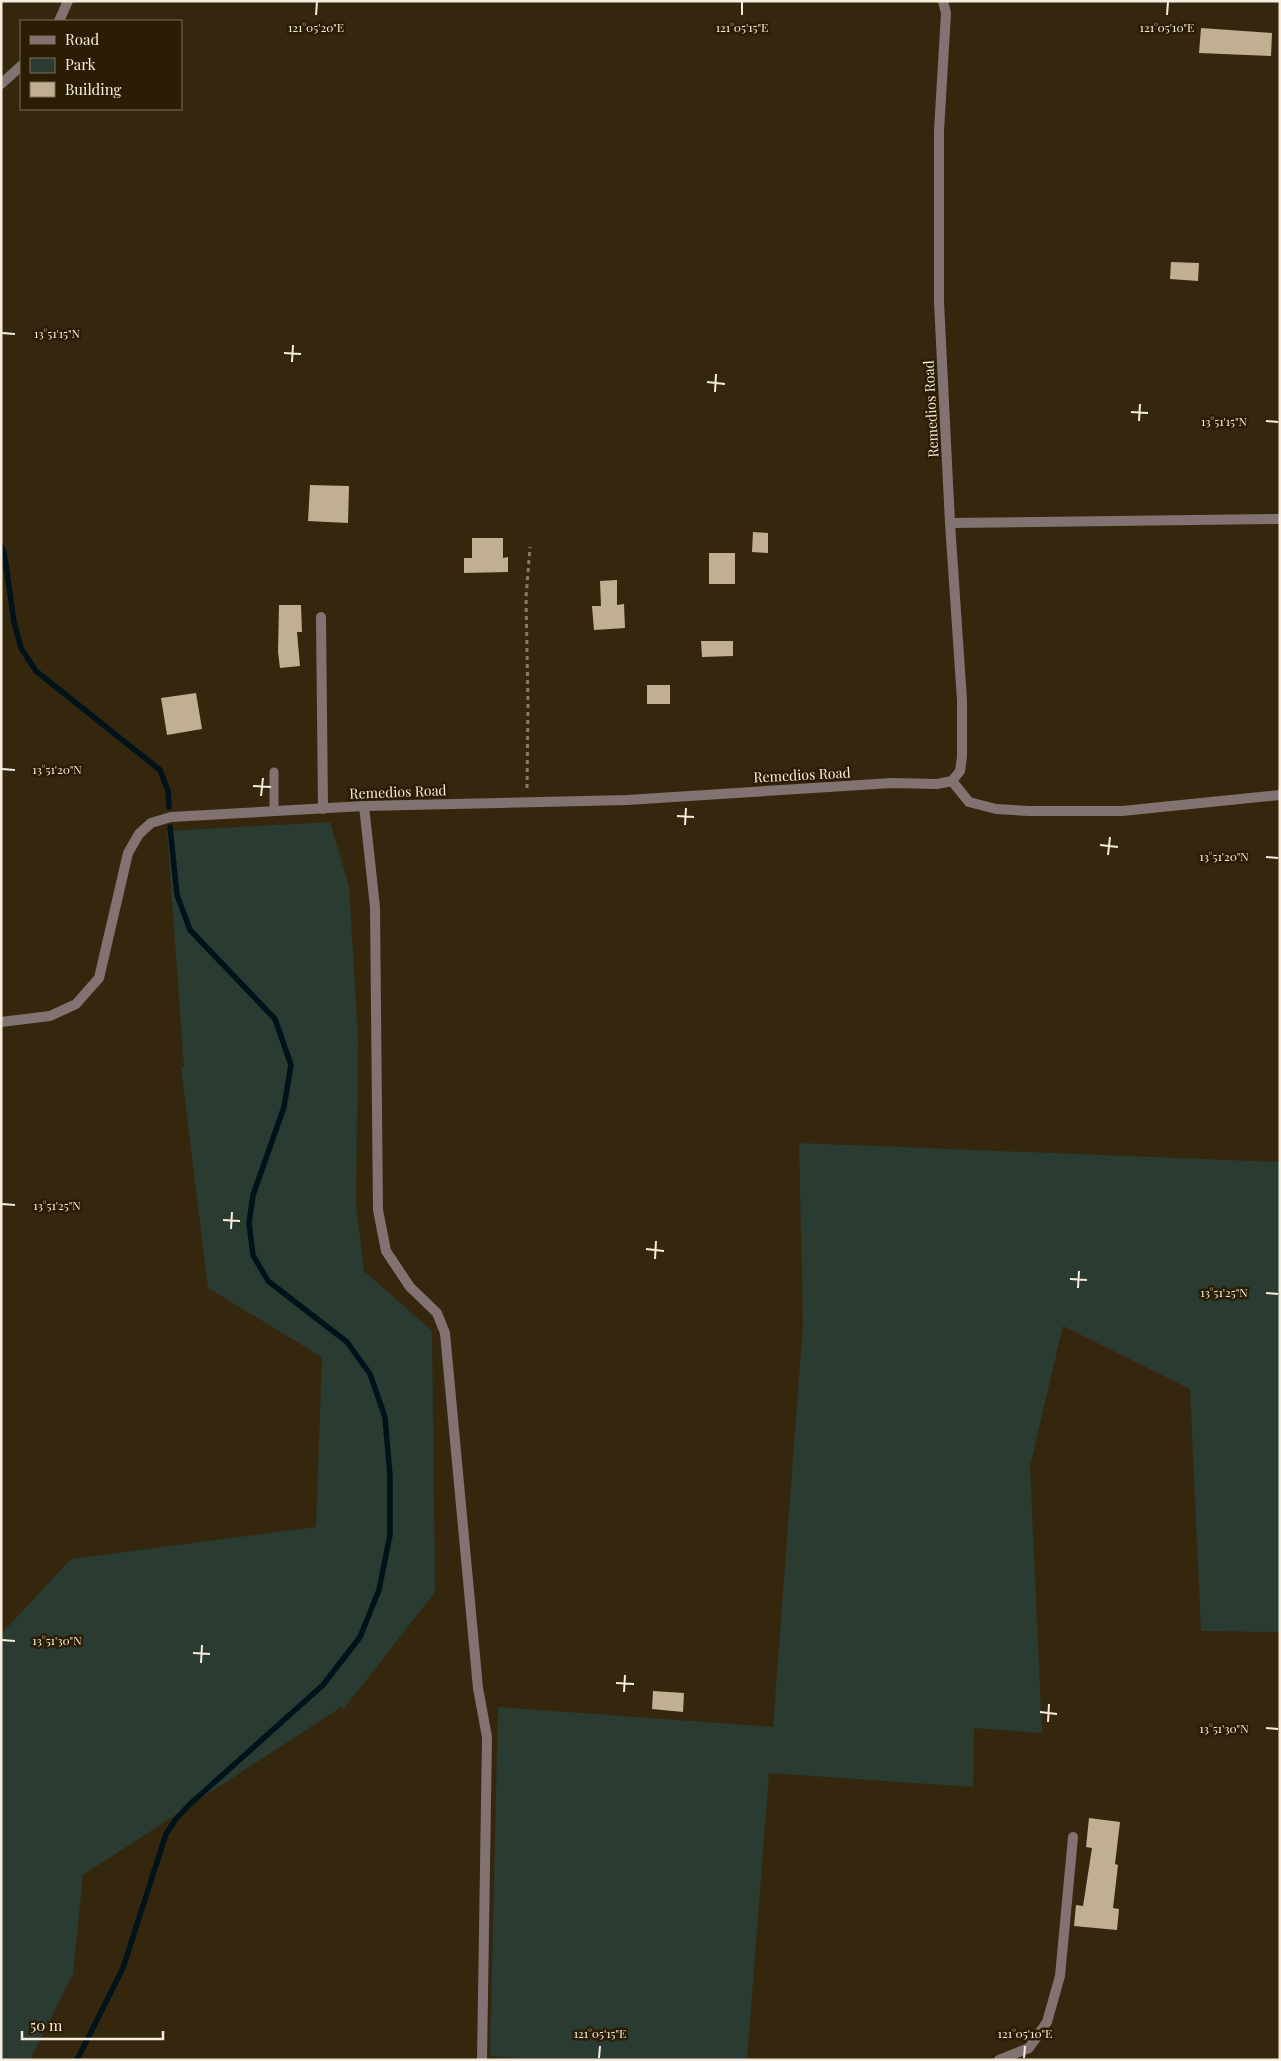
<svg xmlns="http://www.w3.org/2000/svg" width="1281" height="2061" viewBox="0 0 1281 2061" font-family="'Playfair Display',serif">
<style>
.green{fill:#2a3b32}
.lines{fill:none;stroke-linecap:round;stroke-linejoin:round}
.stream{stroke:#00131a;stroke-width:5.5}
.building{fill:#c1af94}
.path{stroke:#887c67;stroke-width:3;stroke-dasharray:4 4;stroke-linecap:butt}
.lane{stroke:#827271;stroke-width:9}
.street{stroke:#827271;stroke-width:10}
.ticks{fill:none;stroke:#f7eddf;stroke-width:2}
.labels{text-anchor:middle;stroke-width:5;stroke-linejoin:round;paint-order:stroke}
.street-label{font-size:14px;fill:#f7eddf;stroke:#2b1d04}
.ticks-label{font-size:12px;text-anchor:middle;fill:#f7eddf;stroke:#2b1d04;stroke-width:5;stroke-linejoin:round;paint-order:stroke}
</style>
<rect width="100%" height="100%" fill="#35270e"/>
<g class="green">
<path d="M330 822 349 886 358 1039 356 1205 364 1271 432 1331 435 1592 339 1715 343 1706 83 1875 73 1974 30 2060H1V1634L71 1559 316 1527 322 1357 208 1288 181 1067H184L167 831Z"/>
<path d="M799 1143 1280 1162V1632L1201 1631 1190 1389 1063 1326 1030 1466 1042 1733 974 1728 973 1787 769 1773 747 2060H548L490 2056 498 1707 773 1727 803 1324Z"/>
</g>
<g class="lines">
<g class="stream">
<path d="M1 546 4 552 14 622 21 648 36 671 160 770 168 791 169 807"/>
<path d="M77 2060 123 1968 166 1834 176 1819 189 1805 323 1685 360 1637 379 1590 390 1535V1476L385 1417 370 1374 347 1342 268 1281 253 1255 249 1223 253 1195 284 1107 291 1065 275 1019 190 930 177 895 170 827"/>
</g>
</g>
<g class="building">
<path d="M1201 28 1272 33 1271 56 1199 53Z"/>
<path d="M1171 262 1199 263 1198 281 1170 279Z"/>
<path d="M310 485 349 486 348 523 308 521Z"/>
<path d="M753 532 768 533V553L752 552Z"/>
<path d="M472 538H503V558L508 557V572L464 573V558H472Z"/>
<rect x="709" y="553" width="26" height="31"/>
<path d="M617 580V605L624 604 625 628 594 630 592 606H601L600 581Z"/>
<path d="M279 605H301L302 632H297L300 666 280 668 278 652Z"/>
<path d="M701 641H733V656L702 657Z"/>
<rect x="647" y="685" width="23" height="19"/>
<path d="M196 693 202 729 167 735 161 698Z"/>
<path d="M653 1691 684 1693 683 1712 652 1709Z"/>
<path d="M1089 1818 1120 1822 1115 1864 1118 1865 1113 1908 1119 1909 1117 1930 1074 1926 1076 1905 1083 1906 1092 1848 1086 1847Z"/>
</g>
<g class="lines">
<path class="path" d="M527 788 528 704 526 597 530 547"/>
<path class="lane" d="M274 811V772"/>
<g class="street">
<path d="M59 21 68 1"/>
<path d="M1 84 21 66"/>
<path d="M950 523 1280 519"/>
<path d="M321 617 323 809"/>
<path d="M952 781 969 802 996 809 1029 811H1122L1280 795"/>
<path d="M364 806 375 907 378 1210 386 1251 410 1287 437 1313 445 1333 478 1688 487 1737 482 2060"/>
<path d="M1 1022 50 1016 76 1004 99 978 128 853 139 834 151 823 171 817 364 806 627 800 892 783 937 784 952 781 960 771 962 757V700L950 523 939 302V131L946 13 943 1"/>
<path d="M999 2060 1029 2048 1047 2022 1060 1976 1073 1837"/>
</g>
</g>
<path class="ticks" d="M316 15 317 2M742 15V2M1167 15 1168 2M2 333 15 334M284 353 301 354M292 362 293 345M707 382 725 384M715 392 716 374M1131 412 1148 413M1139 421 1140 404M1266 421 1278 422M2 769 15 770M253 786 271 787M261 796 263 778M677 816 694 817M685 825 686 808M1100 845 1118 847M1108 855 1110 837M1266 857 1278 858M2 1204 15 1205M223 1220 240 1221M231 1229 232 1212M646 1249 664 1251M655 1259 656 1241M1070 1279 1087 1280M1078 1288 1079 1271M1266 1293 1278 1294M2 1640 15 1641M193 1653 210 1654M201 1663 202 1645M616 1683 634 1684M624 1692 625 1675M1040 1712 1057 1714M1048 1722 1049 1704M1266 1728 1278 1729M599 2058 600 2046M1024 2058 1025 2046"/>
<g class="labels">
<g class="street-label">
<text transform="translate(931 409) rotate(-93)" y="5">Remedios Road</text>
<text transform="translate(802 775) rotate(-3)" y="5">Remedios Road</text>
<text transform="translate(398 792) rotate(-2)" y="5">Remedios Road</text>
</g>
</g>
<g class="ticks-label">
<text x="316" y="32">121°05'20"E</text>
<text x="742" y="32">121°05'15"E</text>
<text x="1167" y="32">121°05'10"E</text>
<text x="57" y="338">13°51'15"N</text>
<text x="1224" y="426">13°51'15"N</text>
<text x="57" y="774">13°51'20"N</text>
<text x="1224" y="861">13°51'20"N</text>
<text x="57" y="1210">13°51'25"N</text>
<text x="1224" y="1297">13°51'25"N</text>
<text x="57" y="1645">13°51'30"N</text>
<text x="1224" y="1733">13°51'30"N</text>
<text x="600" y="2038">121°05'15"E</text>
<text x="1025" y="2038">121°05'10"E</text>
</g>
<rect width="1281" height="2061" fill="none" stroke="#f7eddf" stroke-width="5"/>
<rect x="20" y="20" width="162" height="90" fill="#2b1d04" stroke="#7d705c"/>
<rect x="30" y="36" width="25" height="8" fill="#827271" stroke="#7d705c"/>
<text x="65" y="45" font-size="15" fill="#f7eddf">Road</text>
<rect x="30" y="58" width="25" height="15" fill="#2a3b32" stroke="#7d705c"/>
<text x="65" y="70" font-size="15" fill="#f7eddf">Park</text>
<rect x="30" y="82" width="25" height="15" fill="#c1af94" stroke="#7d705c"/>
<text x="65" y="95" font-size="15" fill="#f7eddf">Building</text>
<path d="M22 2031v8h141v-8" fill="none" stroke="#f7eddf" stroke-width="2.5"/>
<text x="30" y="2031" font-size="15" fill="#f7eddf" stroke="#2b1d04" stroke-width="4" paint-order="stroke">50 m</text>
</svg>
